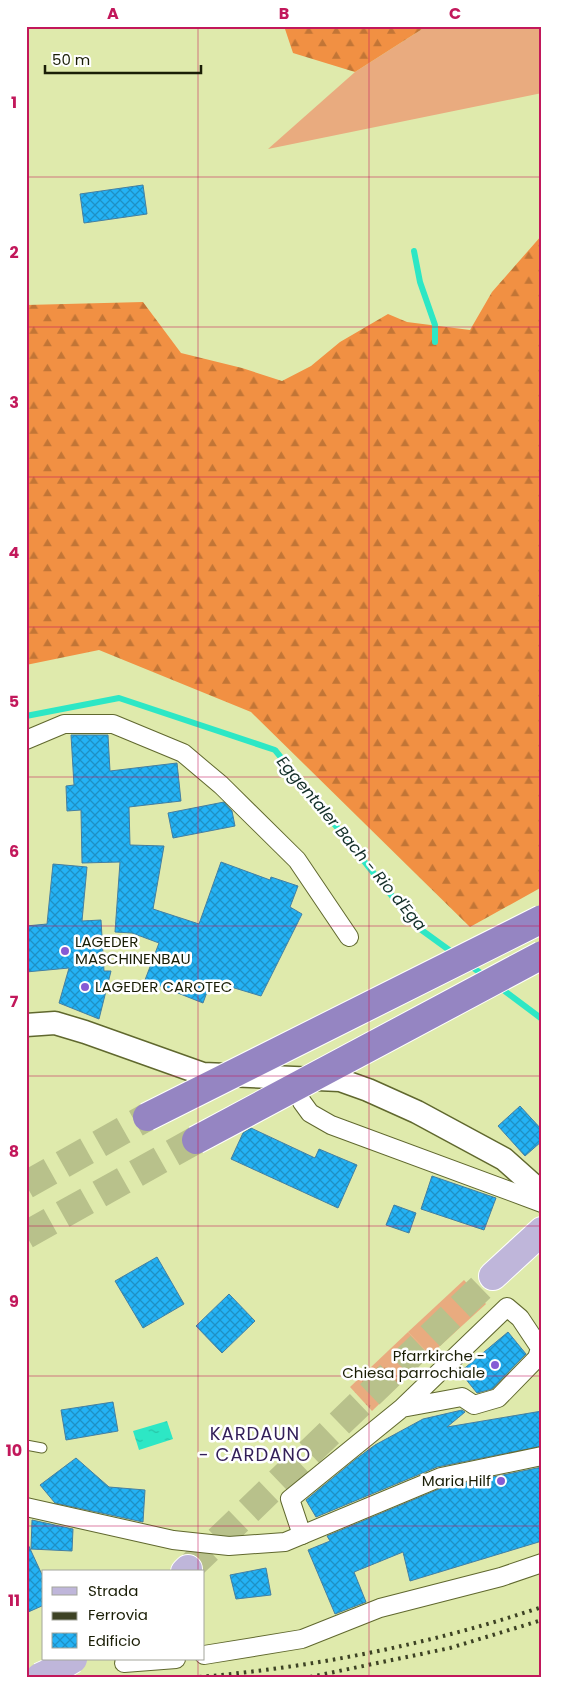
<svg xmlns="http://www.w3.org/2000/svg" width="568" height="1703" viewBox="0 0 568 1703" font-family="Poppins,sans-serif">
<style>
.grass{fill:#e9ab7f}
.forest{fill:url(#forest-firs)}
.park{fill:url(#park-tufts)}
.water{fill:url(#water-ripples)}
.lines{fill:none;stroke-linecap:round;stroke-linejoin:round}
.stream{stroke:#2de7c5;stroke-width:6}
.building{fill:url(#building-cross-hatch);stroke:#447fa2}
.primary-tunnel{stroke:#b8c18b;stroke-width:28;stroke-dasharray:28 14;stroke-linecap:butt}
.motorway-tunnel{stroke:#b8c18b;stroke-width:28;stroke-dasharray:28 14;stroke-linecap:butt}
.service-casing{stroke:#60682e;stroke-width:11}
.minor-casing{stroke:#60682e;stroke-width:20}
.tertiary-casing{stroke:#60682e;stroke-width:25}
.primary-casing{stroke:#fff;stroke-width:30}
.service{stroke:#fff;stroke-width:9}
.minor{stroke:#fff;stroke-width:18}
.tertiary{stroke:#fff;stroke-width:22}
.primary{stroke:#bfb6da;stroke-width:28}
.rail{stroke:#3d4224;stroke-width:4;stroke-dasharray:2.5 5;stroke-linecap:butt}
.primary-bridge-casing{stroke:#fff;stroke-width:30;stroke-linecap:butt}
.motorway-bridge-casing{stroke:#fff;stroke-width:30;stroke-linecap:butt}
.primary-bridge{stroke:#bfb6da;stroke-width:28}
.motorway-bridge{stroke:#9585c2;stroke-width:28}
.grid{fill:none;stroke:#c2185b;stroke-width:1;stroke-opacity:0.55}
.poi-dot{fill:#855bd4;stroke:#fff;stroke-width:2}
.labels{text-anchor:middle;stroke-width:5;stroke-linejoin:round;paint-order:stroke}
.poi-label{font-size:15px;fill:#1a1e06;stroke:#fff;text-anchor:start}
.water-label{font-size:16px;font-style:italic;fill:#142f29;stroke:#fff}
.quarter-label{font-size:18px;letter-spacing:1px;fill:#321e58;stroke:#fff}
.neatline{fill:none;stroke:#c2185b;stroke-width:2}
.grid-label{font-size:16px;text-anchor:middle;font-weight:bold;fill:#c2185b}
</style>
<defs>
<pattern id="forest-firs" width="22" height="20" patternUnits="userSpaceOnUse" patternTransform="scale(1.25)"><rect width="22" height="20" fill="#f19043"/><path d="M5 1l3.5 6h-7zM16 11l3.5 6h-7z" fill="#c27536"/></pattern>
<pattern id="park-tufts" width="24" height="20" patternUnits="userSpaceOnUse" patternTransform="scale(1.25)"><rect width="24" height="20" fill="#e9ab7f"/><path d="M3 7l-1-3M5 7V3M7 7l1-3M15 17l-1-3M17 17v-4M19 17l1-3" fill="none" stroke="#c7936c"/></pattern>
<pattern id="water-ripples" width="26" height="14" patternUnits="userSpaceOnUse" patternTransform="scale(1.25)"><rect width="26" height="14" fill="#2de7c5"/><path d="M2 4q2-2 4 0t4 0M15 11q2-2 4 0t4 0" fill="none" stroke="#27c6a8"/></pattern>
<pattern id="building-cross-hatch" width="8" height="8" patternUnits="userSpaceOnUse" patternTransform="scale(1.25)"><rect width="8" height="8" fill="#24b2f5"/><path d="M0 0l8 8M0 8l8-8" fill="none" stroke="#1e90c4"/></pattern>
</defs>
<rect width="100%" height="100%" fill="#dfeaac"/>
<g class="grass">
<path d="M427 26H542V93L268 149 355 72Z"/>
<path d="M464 1280 486 1304 430 1355 408 1332Z"/>
</g>
<g class="forest">
<path d="M284 26H427L355 72 293 53Z"/>
<path d="M542 235V887L470 927 251 712 99 650 26 665V305L143 302 181 353 242 368 282 381 311 366 340 342 388 314 407 322 470 330 492 292Z"/>
</g>
<path class="park" d="M408 1332 430 1355 372 1411 350 1387Z"/>
<path class="water" d="M167 1421 173 1439 139 1450 133 1431Z"/>
<g class="lines">
<g class="stream">
<path d="M414 251 420 282 435 325V342"/>
<path d="M26 716 119 698 275 750 416 926 456 955"/>
<path d="M468 964 486 977"/>
<path d="M498 986 542 1019"/>
</g>
</g>
<g class="building">
<path d="M143 185 147 214 84 223 80 194Z"/>
<path d="M71 735H108L110 771 177 763 181 801 129 807 130 845 164 846 153 909 199 924 221 862 270 880 271 877 298 886 290 907 302 914 261 996 211 981 203 1003 145 980 159 943 132 933 115 932 120 862 82 863 81 810 67 811 66 786 74 785Z"/>
<path d="M224 802 232 811 235 826 173 838 168 813Z"/>
<path d="M53 864 87 867 82 921 101 920 104 971H111L99 1019 59 1003 69 968 26 972V926L47 924Z"/>
<path d="M520 1106 542 1130V1141L525 1156 498 1126Z"/>
<path d="M251 1128 315 1158 319 1149 357 1165 338 1208 231 1159 243 1133Z"/>
<path d="M432 1176 496 1198 484 1230 421 1209Z"/>
<path d="M394 1205 416 1213 409 1233 386 1225Z"/>
<path d="M157 1257 184 1304 143 1328 115 1281Z"/>
<path d="M229 1294 255 1321 222 1353 196 1326Z"/>
<path d="M508 1332 526 1354 492 1389 477 1393 460 1372Z"/>
<path d="M113 1402 118 1431 66 1440 61 1410Z"/>
<path d="M462 1410 465 1412 447 1427 542 1411V1446L437 1467 316 1517 306 1500 356 1459 375 1445 423 1419Z"/>
<path d="M76 1458 109 1487 145 1490 143 1522 55 1503 40 1485Z"/>
<path d="M542 1467V1541L410 1581 403 1552 354 1572 366 1602 335 1614 308 1550 330 1541 327 1536 444 1487Z"/>
<path d="M32 1520 73 1529 72 1551 31 1549Z"/>
<path d="M26 1540 44 1579V1605L26 1613Z"/>
<path d="M266 1568 271 1595 236 1599 230 1575Z"/>
</g>
<g class="lines">
<path class="primary-tunnel" d="M188 1569 493 1276"/>
<g class="motorway-tunnel">
<path d="M26 1185 147 1117"/>
<path d="M26 1235 196 1140"/>
</g>
<defs>
<path id="service" d="M26 1445 42 1448"/>
<g id="minor">
<path d="M26 740 64 724H113L183 753 221 785 297 860 349 937"/>
<path d="M290 1078 302 1102 310 1113 331 1125 542 1203"/>
<path d="M26 1507 173 1540 229 1546 285 1542 441 1477 542 1456"/>
<path d="M302 1535 290 1499 402 1408 507 1307 520 1318 540 1348 537 1358 498 1398 474 1405 462 1397 402 1408"/>
<path d="M204 1655 302 1639 380 1608 501 1577 542 1563"/>
<path d="M124 1663 176 1659"/>
</g>
<path id="tertiary" d="M26 1025 55 1023 85 1032 203 1074 340 1080 368 1090 417 1112 504 1159 532 1184 542 1195"/>
<g id="primary">
<path d="M493 1276 542 1231"/>
<path d="M185 1572 188 1569"/>
</g>
</defs>
<use href="#service" class="service-casing"/>
<use href="#minor" class="minor-casing"/>
<use href="#tertiary" class="tertiary-casing"/>
<use href="#primary" class="primary-casing"/>
<use href="#service" class="service"/>
<use href="#minor" class="minor"/>
<use href="#tertiary" class="tertiary"/>
<use href="#primary" class="primary"/>
<g class="rail">
<path d="M199 1677C316 1667 431 1644 542 1607"/>
<path d="M310 1677 450 1648 542 1620"/>
</g>
<defs>
<path id="primary-bridge" d="M40 1677 53 1671 73 1659"/>
<g id="motorway-bridge">
<path d="M147 1117 542 919"/>
<path d="M196 1140 542 955"/>
</g>
</defs>
<use href="#primary-bridge" class="primary-bridge-casing"/>
<use href="#motorway-bridge" class="motorway-bridge-casing"/>
<use href="#primary-bridge" class="primary-bridge"/>
<use href="#motorway-bridge" class="motorway-bridge"/>
</g>
<path class="grid" d="M198 26V1572M369 26V1677M26 177H542M26 327H542M26 477H542M26 627H542M26 777H542M26 926H542M26 1076H542M26 1226H542M26 1376H542M26 1526H542M198 1659V1677"/>
<g class="poi-dot">
<circle cx="65" cy="951" r="5"/>
<circle cx="85" cy="987" r="5"/>
<circle cx="495" cy="1365" r="5"/>
<circle cx="501" cy="1481" r="5"/>
</g>
<g class="labels">
<g class="poi-label">
<text x="75" y="947">LAGEDER<tspan x="75" dy="17">MASCHINENBAU</tspan></text>
<text x="95" y="992">LAGEDER CAROTEC</text>
<text x="485" y="1361" text-anchor="end">Pfarrkirche -<tspan x="485" dy="17">Chiesa parrochiale</tspan></text>
<text x="491" y="1486" text-anchor="end">Maria Hilf</text>
</g>
<g class="water-label">
<text transform="translate(352 843) rotate(50)" y="6">Eggentaler Bach - Rio d'Ega</text>
</g>
<g class="quarter-label">
<text x="255" y="1440">KARDAUN<tspan x="255" dy="21">- CARDANO</tspan></text>
</g>
</g>
<rect width="568" height="1703" fill="none" stroke="#ffffff" stroke-width="55"/>
<rect x="42" y="1570" width="162" height="90" fill="#ffffff" stroke="#a3a59b"/>
<rect x="52" y="1587" width="25" height="8" fill="#bfb6da" stroke="#a3a59b"/>
<text x="88" y="1596" font-size="15" fill="#1a1e06">Strada</text>
<rect x="52" y="1612" width="25" height="8" fill="#3d4224" stroke="#a3a59b"/>
<text x="88" y="1620" font-size="15" fill="#1a1e06">Ferrovia</text>
<rect x="52" y="1633" width="25" height="15" fill="url(#building-cross-hatch)" stroke="#a3a59b"/>
<text x="88" y="1646" font-size="15" fill="#1a1e06">Edificio</text>
<path d="M45 65v8h156v-8" fill="none" stroke="#1a1e06" stroke-width="2.5"/>
<text x="52" y="65" font-size="15" fill="#1a1e06" stroke="#ffffff" stroke-width="4" paint-order="stroke">50 m</text>
<rect x="28" y="28" width="512" height="1648" class="neatline"/>
<g class="grid-label">
<text x="113" y="19">A</text>
<text x="284" y="19">B</text>
<text x="455" y="19">C</text>
<text x="14" y="108">1</text>
<text x="14" y="258">2</text>
<text x="14" y="408">3</text>
<text x="14" y="558">4</text>
<text x="14" y="707">5</text>
<text x="14" y="857">6</text>
<text x="14" y="1007">7</text>
<text x="14" y="1157">8</text>
<text x="14" y="1307">9</text>
<text x="14" y="1456">10</text>
<text x="14" y="1606">11</text>
</g>
</svg>
